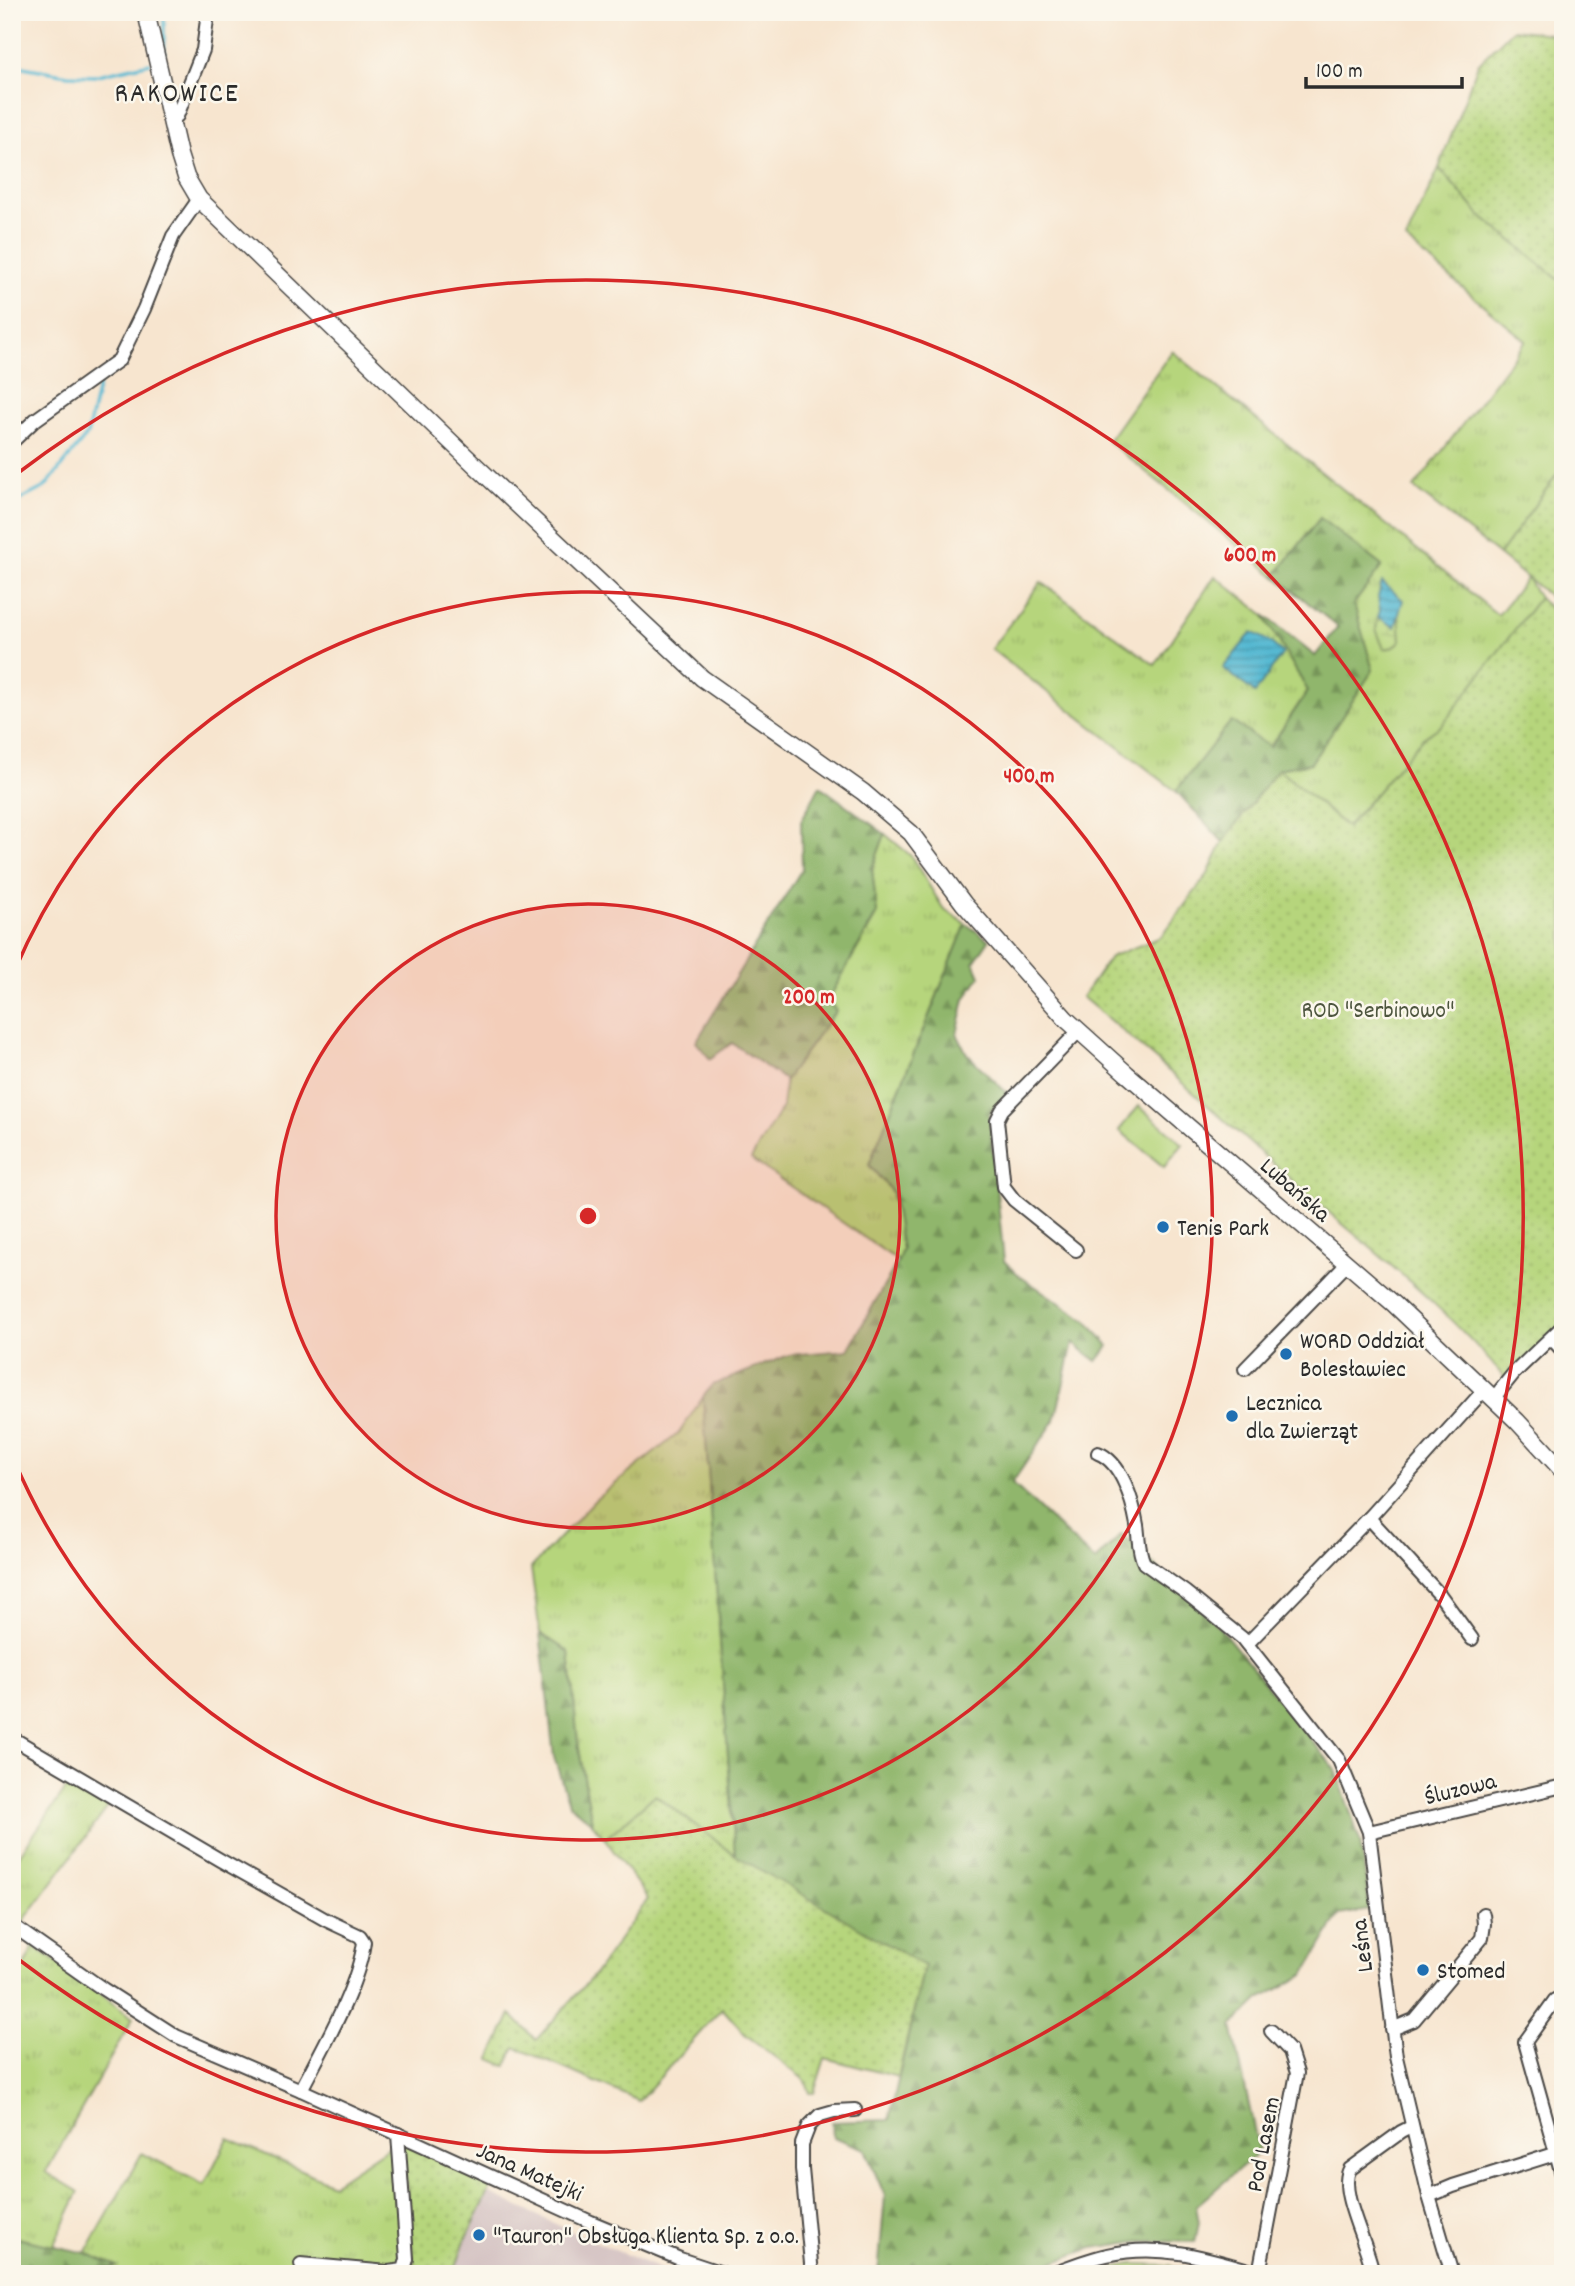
<svg xmlns="http://www.w3.org/2000/svg" width="1575" height="2286" viewBox="0 0 1575 2286" font-family="Dekko,sans-serif">
<style>
.industrial{fill:#d2bfc0}
.grass{fill:url(#grass-tufts);stroke:#708054;stroke-width:2}
.forest{fill:url(#forest-firs);stroke:#5e704c;stroke-width:2}
.wetland{fill:url(#wetland-marsh);stroke:#708054;stroke-width:2}
.park{fill:url(#park-dots);stroke:#708054;stroke-width:2}
.pitch{fill:#b6d57c;stroke:#708054;stroke-width:2}
.water{fill:url(#water-rules);stroke:#3f727e;stroke-width:2}
.lines{fill:none;stroke-linecap:round;stroke-linejoin:round}
.stream{stroke:#53b8d2;stroke-width:3.5}
.street-casing{stroke:#4a4744;stroke-width:16}
.secondary-casing{stroke:#4a4744;stroke-width:19}
.street{stroke:#fff;stroke-width:12}
.secondary{stroke:#fff;stroke-width:16}
.ring{fill:none;stroke:#d62828;stroke-width:3.5}
.poi-dot{fill:#1f6fb2;stroke:#fbf7ec;stroke-width:2.5}
.labels{text-anchor:middle;stroke-width:5;stroke-linejoin:round;paint-order:stroke}
.park-label{font-size:24px;fill:#4e563f;stroke:#fbf7ec}
.street-label{font-size:24px;fill:#2b2b2b;stroke:#fbf7ec}
.poi-label{font-size:24px;fill:#2b2b2b;stroke:#fbf7ec;text-anchor:start}
.quarter-label{font-size:28px;letter-spacing:2px;fill:#2b2b2b;stroke:#fbf7ec}
.centre{fill:#d62828;stroke:#fbf7ec;stroke-width:3.5}
.ring-label{font-size:21px;text-anchor:middle;font-weight:bold;fill:#d62828;stroke:#fbf7ec;stroke-width:5;stroke-linejoin:round;paint-order:stroke}
</style>
<defs>
<pattern id="grass-tufts" width="24" height="20" patternUnits="userSpaceOnUse" patternTransform="scale(1.75)"><rect width="24" height="20" fill="#b6d57c"/><path d="M3 7l-1-3M5 7V3M7 7l1-3M15 17l-1-3M17 17v-4M19 17l1-3" fill="none" stroke="#9db76b"/></pattern>
<pattern id="forest-firs" width="22" height="20" patternUnits="userSpaceOnUse" patternTransform="scale(1.75)"><rect width="22" height="20" fill="#90b66c"/><path d="M5 1l3.5 6h-7zM16 11l3.5 6h-7z" fill="#769459"/></pattern>
<pattern id="wetland-marsh" width="20" height="14" patternUnits="userSpaceOnUse" patternTransform="scale(1.75)"><rect width="20" height="14" fill="#b6d57c"/><path d="M1 5h8M5 5V1M11 12h8M15 12V8" fill="none" stroke="#9db76b"/></pattern>
<pattern id="park-dots" width="8" height="8" patternUnits="userSpaceOnUse" patternTransform="scale(1.75)"><rect width="8" height="8" fill="#b6d57c"/><path d="M2 2h.1M6 6h.1" fill="none" stroke="#9db76b" stroke-width="1.8" stroke-linecap="round"/></pattern>
<pattern id="water-rules" width="6" height="5" patternUnits="userSpaceOnUse" patternTransform="scale(1.75)"><rect width="6" height="5" fill="#53b8d2"/><path d="M0 2.5h6" fill="none" stroke="#4596ab"/></pattern>
</defs>
<rect width="100%" height="100%" fill="#fbf7ec"/>
<filter id="ink" filterUnits="userSpaceOnUse"><feTurbulence type="fractalNoise" baseFrequency=".0143" numOctaves="2"/><feDisplacementMap in="SourceGraphic" scale="14" xChannelSelector="R" yChannelSelector="G"/><feConvolveMatrix kernelMatrix="1 2 1 2 8 2 1 2 1" color-interpolation-filters="sRGB"/></filter>
<filter id="wash" filterUnits="userSpaceOnUse"><feTurbulence type="fractalNoise" baseFrequency=".00686" numOctaves="4" result="noise"/><feDisplacementMap in="SourceGraphic" scale="28" xChannelSelector="R" yChannelSelector="G"/><feGaussianBlur stdDeviation="1.57" result="paint"/><feColorMatrix in="noise" values="0 0 0 0 0 0 0 0 0 0 0 0 0 0 0 0 0 1.4 0 .05"/><feComposite in="paint" operator="in"/></filter>
<g filter="url(#wash)">
<rect width="100%" height="100%" fill="#f7e5cf"/>
<path class="industrial" d="M489 2193 575 2233 667 2272 666 2274H454L464 2243Z"/>
<g class="grass">
<path d="M1439 168 1479 214 1563 283V466L1499 555 1414 488 1526 341 1406 240Z"/>
<path d="M1172 351 1498 615 1527 578 1539 598 1442 726 1422 739 1347 827 1278 769 1373 670 1320 518 1275 576 1108 441Z"/>
<path d="M1215 576 1263 614 1308 690 1270 747 1231 722 1176 791 991 649 1041 582 1155 665Z"/>
<path d="M885 834 911 856 943 908 966 924 869 1164 892 1192 902 1249 898 1261 751 1159 782 1107 785 1080 836 1011 828 1000 877 914 872 869Z"/>
<path d="M703 1397 735 1855 655 1795 605 1839 592 1823 578 1743 569 1652 540 1633 531 1568 595 1500 679 1433Z"/>
<path d="M73 1779 111 1803 22 1923 12 1914V1865Z"/>
<path d="M34 1946 133 2018 46 2172 79 2192 53 2246 12 2237V1990Z"/>
<path d="M228 2138 333 2184 396 2142 407 2274 277 2264 273 2274H96L116 2266 86 2253 142 2153 204 2185Z"/>
</g>
<g class="forest">
<path d="M1320 518 1382 566 1354 604 1373 670 1311 763 1278 769 1223 842 1176 791 1231 721 1270 747 1308 691 1263 614 1315 656 1338 627 1275 576Z"/>
<path d="M820 786 885 834 872 869 877 913 828 1000 836 1010 785 1080 732 1043 710 1059 696 1042 802 869 801 821Z"/>
<path d="M966 924 989 940 974 962 980 976 965 999 957 1034 967 1054 1007 1093 989 1115 1004 1261 1021 1277 1087 1321 1109 1346 1097 1361 1073 1343 1055 1420 1012 1483 1095 1561 1122 1534 1220 1628 1336 1770 1360 1841 1370 1910 1339 1915 1304 1975 1260 1999 1232 2026 1259 2152 1196 2206 1199 2223 1195 2242 1140 2241 1093 2248 1017 2274H878L885 2196 865 2149 833 2137 832 2122 889 2120 924 1967 735 1855 703 1397 712 1385 789 1355 848 1350 898 1261 902 1249 892 1192 869 1165Z"/>
<path d="M540 1633 569 1652 578 1743 592 1823 569 1804 554 1757Z"/>
<path d="M12 2237 86 2253 116 2266 96 2274H12Z"/>
</g>
<path class="wetland" d="M1399 613 1401 640 1394 647 1384 649 1376 629 1378 617 1395 627Z"/>
<g class="park">
<path d="M1513 29 1557 35 1563 33V283L1479 214 1439 168 1478 64Z"/>
<path d="M1563 466V607L1499 555Z"/>
<path d="M1539 598 1563 620V1325L1507 1381C1453 1314 1383 1259 1318 1203 1239 1135 1163 1063 1082 997L1110 957 1161 937 1208 874 1223 842 1278 769 1347 827 1422 739 1442 725Z"/>
<path d="M655 1795 735 1855 924 1966 898 2077 825 2058 814 2093H810L806 2081 745 2034 722 2008 639 2101 515 2047 506 2066 490 2059 511 2014 536 2040 594 1975 648 1899 605 1839Z"/>
<path d="M402 2142 493 2184 464 2243 454 2274H415Z"/>
<path d="M1133 2264 1167 2265 1208 2272V2274H1081Z"/>
</g>
<path class="pitch" d="M1139 1106 1183 1144 1164 1167 1119 1130Z"/>
<g class="water">
<path d="M1382 582 1403 600 1395 627 1378 617 1380 611 1378 597Z"/>
<path d="M1252 632 1270 642 1283 653 1255 693 1223 668Z"/>
</g>
<g class="lines">
<g class="stream">
<path d="M164 12V53"/>
<path d="M12 65 68 75 94 76 150 63"/>
<path d="M12 504 45 487 87 435 99 383"/>
</g>
</g>
</g>
<g filter="url(#ink)">
<g class="lines">
<defs>
<g id="street">
<path d="M171 119 177 116 203 50 208 12"/>
<path d="M12 442 35 420 119 360 144 309 173 236 199 199"/>
<path d="M1076 1250 1014 1200 1004 1187 997 1120 1002 1110 1079 1031"/>
<path d="M1551 1338 1563 1351"/>
<path d="M1245 1369 1348 1263"/>
<path d="M1493 1399 1514 1373 1563 1326"/>
<path d="M1098 1453C1122 1462 1133 1502 1137 1525 1139 1538 1138 1551 1144 1563L1185 1592 1242 1638 1339 1760 1369 1832 1396 2057 1429 2196 1452 2274"/>
<path d="M1369 1518 1440 1595 1472 1639"/>
<path d="M1247 1644 1369 1518 1485 1389"/>
<path d="M12 1738 220 1860 326 1920 360 1936 364 1942C358 1988 323 2047 301 2090"/>
<path d="M1369 1832 1563 1786"/>
<path d="M12 1925 103 1989 176 2036 301 2090 591 2222 680 2259 725 2274"/>
<path d="M1563 1997 1555 2000 1525 2042 1563 2178"/>
<path d="M1392 2029 1414 2020 1482 1938 1484 1924 1483 1914"/>
<path d="M1429 2196 1453 2186 1561 2152"/>
<path d="M301 2264 388 2272 404 2270 407 2259 398 2134"/>
<path d="M1259 2273 1297 2073 1290 2051 1271 2031"/>
<path d="M812 2274 802 2169V2144L809 2126 820 2115 834 2111 855 2110"/>
<path d="M1050 2274C1069 2267 1088 2259 1107 2255 1161 2242 1211 2259 1262 2274"/>
<path d="M1373 2274C1370 2248 1337 2191 1350 2169L1401 2132 1411 2127"/>
</g>
<path id="secondary" d="M146 12 179 155 186 177 199 199 476 466 702 678 863 792 911 833 964 904 1066 1019 1127 1074 1394 1304 1517 1421 1563 1471"/>
</defs>
<use href="#street" class="street-casing"/>
<use href="#secondary" class="secondary-casing"/>
<use href="#street" class="street"/>
<use href="#secondary" class="secondary"/>
</g>
</g>
<circle cx="588" cy="1216" r="312" fill="#d62828" fill-opacity=".12"/>
<g class="ring">
<circle cx="588" cy="1216" r="312"/>
<path d="M14 972A624 624 0 1 1 14 1460"/>
<path d="M18 473A936 936 0 1 1 18 1959"/>
</g>
<g class="poi-dot">
<circle cx="1163" cy="1227" r="7"/>
<circle cx="1286" cy="1354" r="7"/>
<circle cx="1232" cy="1416" r="7"/>
<circle cx="1423" cy="1970" r="7"/>
<circle cx="479" cy="2235" r="7"/>
</g>
<g class="labels">
<g class="park-label">
<text x="1378" y="1017">ROD "Serbinowo"</text>
</g>
<g class="street-label">
<text transform="translate(1296 1189) rotate(41)" y="8">Lubańska</text>
<text transform="translate(1460 1788) rotate(-14)" y="8">Śluzowa</text>
<text transform="translate(1361 1946) rotate(-97)" y="8">Leśna</text>
<text transform="translate(1262 2144) rotate(-79)" y="8">Pod Lasem</text>
<text transform="translate(530 2171) rotate(24)" y="8">Jana Matejki</text>
</g>
<g class="poi-label">
<text x="1177" y="1235">Tenis Park</text>
<text x="1300" y="1348">WORD Oddział<tspan x="1300" dy="28">Bolesławiec</tspan></text>
<text x="1246" y="1410">Lecznica<tspan x="1246" dy="28">dla Zwierząt</tspan></text>
<text x="1437" y="1978">Stomed</text>
<text x="493" y="2243">"Tauron" Obsługa Klienta Sp. z o.o.</text>
</g>
<g class="quarter-label">
<text x="177" y="101">RAKOWICE</text>
</g>
</g>
<circle cx="588" cy="1216" r="10" class="centre"/>
<g class="ring-label">
<text x="1250" y="561">600 m</text>
<text x="1029" y="782">400 m</text>
<text x="809" y="1003">200 m</text>
</g>
<rect width="1575" height="2286" fill="none" stroke="#fbf7ec" stroke-width="42"/>
<path d="M1306 77v10h156v-10" fill="none" stroke="#2b2b2b" stroke-width="3.5"/>
<text x="1316" y="77" font-size="21" fill="#2b2b2b" stroke="#fbf7ec" stroke-width="5" paint-order="stroke">100 m</text>
</svg>
